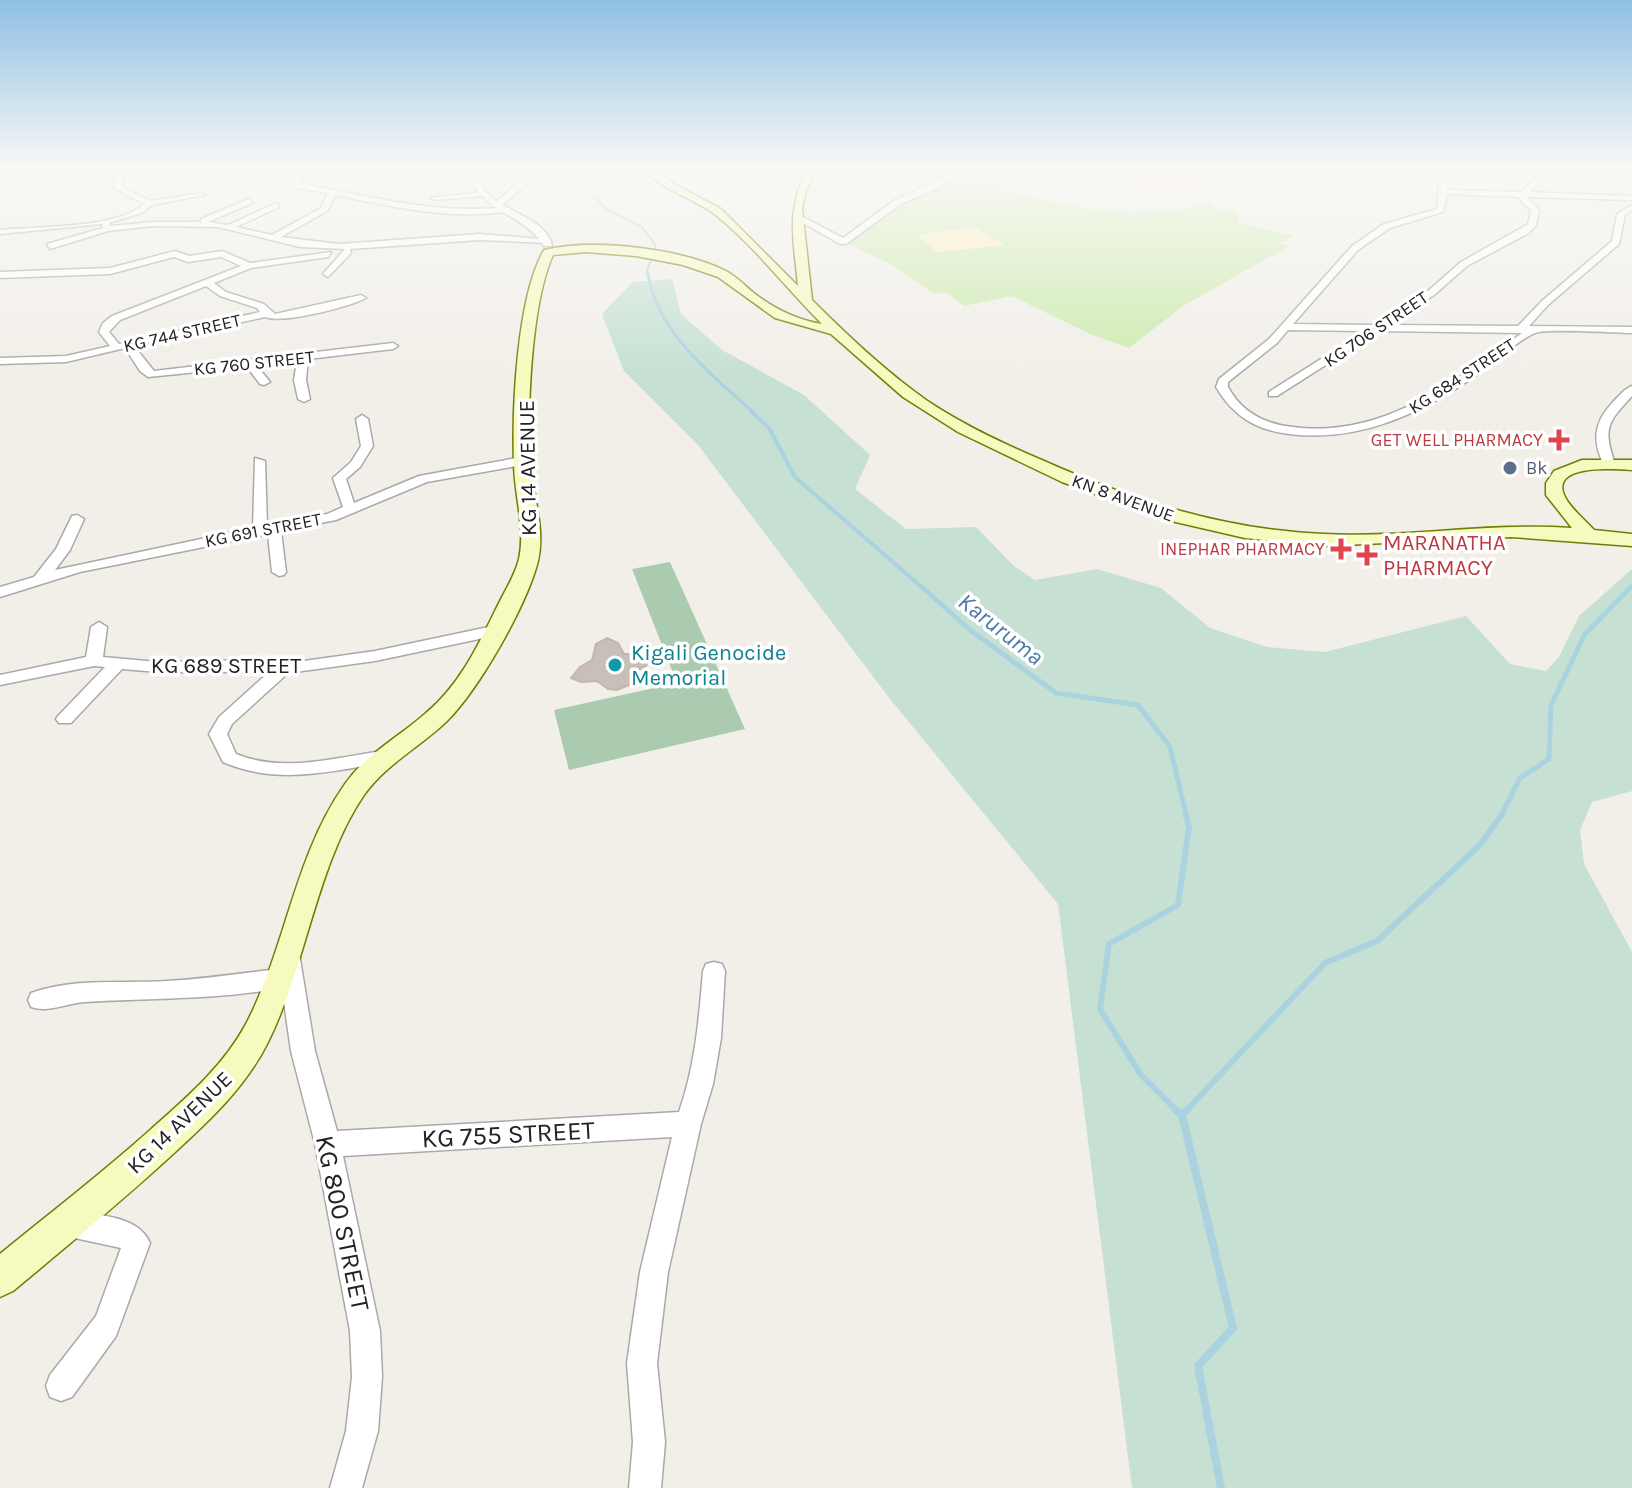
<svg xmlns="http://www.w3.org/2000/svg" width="1632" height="1488" viewBox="0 0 1632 1488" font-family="Karla,sans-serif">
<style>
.grass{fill:#cdebb0;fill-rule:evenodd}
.wetland{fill:#c6e0d4}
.sand{fill:#fff1ba}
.cemetery{fill:#aacbaf}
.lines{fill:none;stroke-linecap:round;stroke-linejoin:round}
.stream-far5{stroke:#aad3df;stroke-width:2}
.stream-far4{stroke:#aad3df;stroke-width:3}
.stream-far3{stroke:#aad3df;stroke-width:4}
.stream-far2{stroke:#aad3df;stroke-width:5}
.stream-far1{stroke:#aad3df;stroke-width:6}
.stream{stroke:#aad3df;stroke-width:8}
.building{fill:#c7bfb8;stroke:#c4b6ab;stroke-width:2}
.minor-casing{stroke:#a9a9a9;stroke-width:3}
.tertiary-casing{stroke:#a9a9a9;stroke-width:3}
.secondary-casing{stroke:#707d05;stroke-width:3}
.minor{fill:#fff;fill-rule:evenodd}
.tertiary{fill:#fff;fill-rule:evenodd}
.secondary{fill:#f7fabf;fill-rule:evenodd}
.health-dot{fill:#e0444e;stroke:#fff;stroke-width:3}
.service-dot{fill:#5c6f8a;stroke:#fff;stroke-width:3}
.culture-dot{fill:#0f9aa8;stroke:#fff;stroke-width:3}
.labels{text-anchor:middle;stroke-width:7;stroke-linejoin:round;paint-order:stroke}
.far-street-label{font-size:18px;fill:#222;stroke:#fff}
.far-health-label{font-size:18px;fill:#be3a42;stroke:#fff;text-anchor:end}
.far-service-label{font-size:18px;fill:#4e5e75;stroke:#fff;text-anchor:start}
.street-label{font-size:22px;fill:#222;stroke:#fff}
.health-label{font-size:22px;fill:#be3a42;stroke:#fff;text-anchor:start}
.culture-label{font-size:22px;fill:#0d838f;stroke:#fff;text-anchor:start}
.water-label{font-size:24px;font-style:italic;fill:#4a7aab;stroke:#fff}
.near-street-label{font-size:26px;fill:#222;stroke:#fff}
</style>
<rect width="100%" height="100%" fill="#f2efe9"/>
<path class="grass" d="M955 174 999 185 1001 191 1092 209 1134 212 1179 210 1208 202 1218 209 1237 213 1239 222 1294 236 1279 243 1289 246 1183 306 1129 348 1090 334 1012 296 964 306 945 292 935 294 892 265 849 244 891 204ZM970 228 977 229 1003 245 937 252 919 237 922 234Z"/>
<path class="wetland" d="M672 279 681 314 722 350 804 395 870 455 855 489 906 529 976 527 1014 566 1035 580 1097 569 1161 588 1210 628 1267 647 1325 652 1466 616 1510 664 1546 671 1559 657 1579 616 1632 569V791L1592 802 1580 830 1584 864 1632 952V1488H1132L1058 904 890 699 698 445 624 371 602 314 633 282Z"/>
<g class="sand">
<path d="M1069 168H1091L1089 170 1185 183 1191 178 1205 180 1194 191 1202 198 1178 191 1062 175Z"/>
<path d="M970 228 977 229 1003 244 937 252 918 237Z"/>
</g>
<path class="cemetery" d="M670 562 745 729 569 770 554 710 677 683 632 569Z"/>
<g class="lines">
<path class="stream-far5" d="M576 168 573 176 607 210 642 227 656 246 647 270 648 276"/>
<path class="stream-far4" d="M648 274C658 334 711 374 754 413"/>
<g class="stream-far3">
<path d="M751 411 769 428 795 477 925 590"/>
<path d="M1628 590 1632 586"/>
</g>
<g class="stream-far2">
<path d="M923 588 970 630 1056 693 1138 705 1170 747 1187 818"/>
<path d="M1500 818 1520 778 1549 759 1551 705 1585 634 1630 588"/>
</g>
<g class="stream-far1">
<path d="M1178 1112 1141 1075 1100 1009 1109 944 1178 905 1189 827 1186 816"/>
<path d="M1185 1112 1325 963 1377 941 1480 845 1501 816"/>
</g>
<g class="stream">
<path d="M1176 1110 1182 1115"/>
<path d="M1187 1110 1182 1115 1233 1328 1198 1366 1221 1488"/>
</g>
</g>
<path class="building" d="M607 638 618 643 624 654H644L649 658 646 666 633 673 629 685 617 690 608 689 597 681 581 682 571 678 580 667 592 660 596 644Z"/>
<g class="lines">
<defs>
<g id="minor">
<path d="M117 168H125L122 187 150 201 201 193 205 195 151 205 144 212 109 223 110 226 153 222H201V219L249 199 252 203 208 222 228 225 276 203 279 207 236 227 272 235 321 208 328 193 297 188 293 173 288 168 299 170 303 184C368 196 430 213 496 208L494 204 518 183 525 168H532L524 186 499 208H504V212C447 220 390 206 335 195L327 211 281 237 339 244 480 234 551 240 547 243 480 240 350 249 351 253 328 277 323 274 345 249 300 247 218 227 153 226 108 231 50 249 47 244 103 228 102 224 0 234V230C37 226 117 229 144 204L114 188Z"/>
<path d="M906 168 950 173 957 168H965L938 188 901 204 846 244H840L794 218 801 216 843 238 895 200 944 177 912 175Z"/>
<path d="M1457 168H1464L1447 186V190L1520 192 1549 168H1557L1529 192 1632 196V200L1527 197 1539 211 1536 225 1529 233 1467 266 1434 295 1388 325 1518 326 1542 301 1612 241 1617 214 1632 205V210L1625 215 1619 244 1548 305 1529 326 1632 327V333C1615 333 1546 328 1535 333 1519 339 1496 362 1481 372 1424 412 1361 443 1289 434 1256 430 1233 416 1216 387L1219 379 1269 339 1352 246 1384 224 1437 209 1439 185ZM1447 194 1518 197 1531 211 1528 224 1461 262 1428 291 1374 325 1293 324 1358 250 1390 228 1443 212ZM1288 330 1365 331 1269 392V396H1277L1379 331 1522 333C1455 382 1381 439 1293 427 1265 424 1242 413 1228 387V382L1277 343Z"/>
<path d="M481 192 484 196 435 200 431 198Z"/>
<path d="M175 251 189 256 222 251 250 263 331 252 328 257 251 268 214 283 226 292 264 304 275 314 361 295 366 298C349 307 283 324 265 317L134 346 154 371 393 343 398 346 393 349 308 359 306 380 310 399 304 402 298 399 294 380 297 361 257 366 270 382 264 385 260 384 247 367 148 377 140 371 125 348 66 362 0 364V358L66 356 110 346 99 332 103 323 112 316 241 266 221 257 188 262 174 257 110 274 0 278V272L110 268ZM206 286 220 296 257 308 260 312 119 344 109 332 120 320Z"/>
<path d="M1632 386V396C1607 423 1603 428 1615 464L1605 467C1592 442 1593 423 1613 402 1619 396 1624 389 1632 386Z"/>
<path d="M362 415 368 419 373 446 360 467 346 479 354 503 419 476 522 457 528 461 522 465 427 482 336 520 281 531 286 572 284 575 279 576 272 572 268 534 80 572 0 597V587L34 577 56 549 72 516 77 515 84 519 70 550 55 570 253 528 255 458 265 461 267 526 327 514 343 507 333 478 351 462 361 446 356 419Z"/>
<path d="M99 622 107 627 103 657 158 662 252 660 283 664 375 651 498 625 506 630 498 635 375 661 288 673 232 724 227 734 236 754C283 773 334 758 382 751L391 757 382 763C327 772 276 785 223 762L209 734 219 717 269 672H158L122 669 71 723H59L56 719 59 715 105 667 94 666 0 685V675L86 657 91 627Z"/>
<path d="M289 950 297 952 300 959 315 1051 337 1131 679 1112C695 1066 699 1020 703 971L706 964 714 962 722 964 725 971 721 1038 713 1084 701 1124 668 1272 657 1363 665 1442 661 1488H629L633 1442 627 1363 640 1272 672 1137 343 1156 380 1331 382 1377 378 1431 362 1488H330L346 1431 352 1377 350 1331 315 1144 291 1051 282 988C217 1000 151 998 85 1002 68 1003 48 1013 31 1007L28 1000 31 993C75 977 122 984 167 981 205 979 242 973 279 969L278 959 281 952Z"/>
<path d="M66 1210C93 1215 138 1214 150 1243L116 1336 72 1397 61 1401 50 1397 46 1386 50 1375 96 1316 121 1248 56 1234 52 1224 56 1214Z"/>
</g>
<path id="tertiary" d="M466 168H474C478 178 482 188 490 196 507 212 549 221 552 246H544C521 210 484 218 466 168Z"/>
<path id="secondary" d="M643 168H653L674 184 721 209 798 286C794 240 785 212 808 168H818L806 191 802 208 812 300C848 336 885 371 926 400 963 425 1004 444 1044 461 1134 501 1225 530 1324 534 1407 538 1489 522 1572 528L1546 495V483L1554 471 1582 460H1632V470C1617 469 1551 463 1564 495 1569 507 1585 520 1594 530L1632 534V546L1511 537 1323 546 1245 538 1167 520 1062 482 958 432 903 397 831 334 775 318 718 277 683 265 636 256 586 252 553 255C531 303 526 415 531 469 534 498 545 531 538 561 527 605 479 689 447 721 420 747 386 764 364 795 317 863 306 966 268 1042 246 1087 209 1121 173 1154 121 1202 67 1246 13 1291L0 1297V1254C50 1213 101 1174 149 1131 185 1099 223 1067 246 1024 286 948 294 856 345 784 366 754 399 737 426 713 461 684 479 643 499 603 506 589 515 575 519 559 526 528 514 495 514 463 512 409 517 296 544 250 594 238 679 248 726 271 737 277 745 286 755 294 775 309 797 320 822 324 787 289 755 247 717 216 693 197 663 192 643 168Z"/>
</defs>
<use href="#minor" class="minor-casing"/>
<use href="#tertiary" class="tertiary-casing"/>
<use href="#secondary" class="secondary-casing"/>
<use href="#minor" class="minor"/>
<use href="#tertiary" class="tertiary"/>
<use href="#secondary" class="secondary"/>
</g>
<linearGradient id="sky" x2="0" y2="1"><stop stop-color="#8fc0e4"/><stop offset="0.45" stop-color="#f9f8f5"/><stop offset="1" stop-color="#f9f8f5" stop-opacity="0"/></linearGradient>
<rect width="1632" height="376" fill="url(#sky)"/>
<g class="health-dot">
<path d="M1555 428h8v8h8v8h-8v8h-8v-8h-8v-8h8z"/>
<path d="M1337 537h8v8h8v8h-8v8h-8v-8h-8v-8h8z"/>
<path d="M1363 543h8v8h8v8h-8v8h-8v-8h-8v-8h8z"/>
</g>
<circle class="service-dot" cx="1510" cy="468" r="8"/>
<circle class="culture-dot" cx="615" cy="665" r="8"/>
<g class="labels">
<g class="far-street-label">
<text transform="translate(1376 329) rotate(-34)" y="6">KG 706 STREET</text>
<text transform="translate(182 333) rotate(-13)" y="6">KG 744 STREET</text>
<text transform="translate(254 363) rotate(-6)" y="6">KG 760 STREET</text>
<text transform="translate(1462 376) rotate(-33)" y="6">KG 684 STREET</text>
<text transform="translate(1123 498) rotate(20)" y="6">KN 8 AVENUE</text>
<text transform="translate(263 530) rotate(-11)" y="6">KG 691 STREET</text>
</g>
<g class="far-health-label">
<text x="1543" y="446">GET WELL PHARMACY</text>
<text x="1325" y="555">INEPHAR PHARMACY</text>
</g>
<g class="far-service-label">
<text x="1526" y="474">Bk</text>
</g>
<g class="street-label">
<text transform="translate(527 468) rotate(-91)" y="8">KG 14 AVENUE</text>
<text x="226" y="673">KG 689 STREET</text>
<text transform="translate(179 1122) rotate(-44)" y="8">KG 14 AVENUE</text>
</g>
<g class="health-label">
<text x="1383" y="550">MARANATHA<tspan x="1383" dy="25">PHARMACY</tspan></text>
</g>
<g class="culture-label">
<text x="631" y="660">Kigali Genocide<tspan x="631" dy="25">Memorial</tspan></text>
</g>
<g class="water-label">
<text transform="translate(1001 629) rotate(38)" y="8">Karuruma</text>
</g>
<g class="near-street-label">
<text transform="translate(508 1134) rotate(-3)" y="9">KG 755 STREET</text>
<text transform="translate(343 1223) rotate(78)" y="9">KG 800 STREET</text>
</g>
</g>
</svg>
